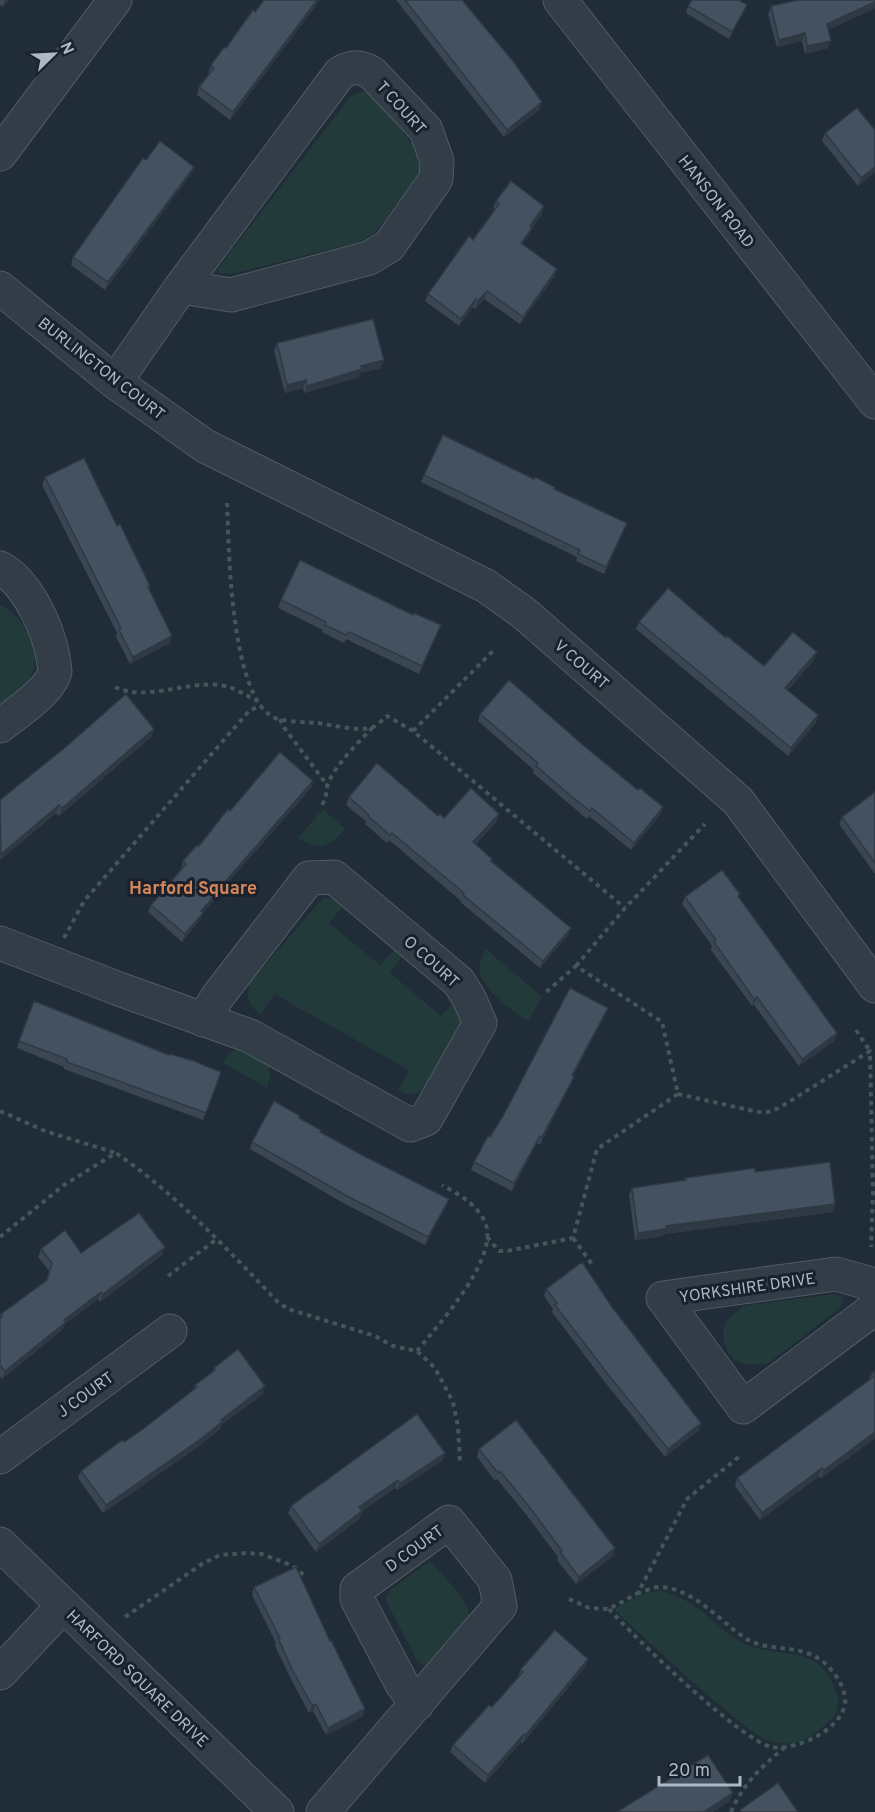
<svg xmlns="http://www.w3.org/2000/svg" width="875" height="1812" viewBox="0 0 875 1812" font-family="Overpass,sans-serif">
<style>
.green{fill:#233a3a}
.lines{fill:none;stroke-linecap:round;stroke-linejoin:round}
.minor-casing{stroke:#515b66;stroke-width:35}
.path{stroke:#415758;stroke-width:4;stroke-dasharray:4.5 4.5;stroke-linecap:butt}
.minor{stroke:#333d48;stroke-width:33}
.wall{fill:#3a4653}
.shaded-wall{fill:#2f3943}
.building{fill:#435160;stroke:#2f3943;stroke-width:1.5}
.labels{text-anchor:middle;stroke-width:6;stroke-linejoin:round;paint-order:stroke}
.street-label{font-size:16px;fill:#adb8c5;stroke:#19222c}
.neighbourhood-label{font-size:18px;font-weight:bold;fill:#d48559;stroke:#19222c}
</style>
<rect width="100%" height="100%" fill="#202c37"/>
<g class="green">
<path d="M364 91 375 97 422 156 421 172 379 228 370 236 359 242 235 273 219 274 218 269 222 263 351 96Z"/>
<path d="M0 605C25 615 44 654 30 678 23 690 10 699 0 708Z"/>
<path d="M323 809 345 829C329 848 319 851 298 838Z"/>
<path d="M323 898 343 899 346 903 329 923 380 965 397 947 403 955 390 973 441 1016 454 1002 463 1024 426 1087C418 1093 408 1098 399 1090L409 1070 274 994 261 1014C249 1008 245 994 250 982Z"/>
<path d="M486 949 542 997 528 1021C512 1012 479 987 479 967 480 960 483 955 486 949Z"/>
<path d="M242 1048C262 1058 277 1061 267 1088L223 1063C228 1054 231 1050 242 1048Z"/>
<path d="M834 1294 843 1297 842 1306 769 1363 747 1365 735 1360 728 1353 724 1343 723 1333 726 1321 743 1306Z"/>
<path d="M430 1561C441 1574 473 1603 469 1620L430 1664 425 1665 418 1662 385 1599 391 1589Z"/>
<path d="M660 1590C674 1595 688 1600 700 1610 714 1620 727 1635 743 1643 779 1661 820 1640 836 1692 843 1713 831 1720 816 1732 803 1742 786 1747 770 1741 752 1734 736 1719 722 1707 684 1676 649 1642 614 1609L640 1595Z"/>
</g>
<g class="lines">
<defs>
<g id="minor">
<path d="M560 0 875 402"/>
<path d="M0 154 115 0"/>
<path d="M0 288 115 382 205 446 486 586 525 614 738 801 875 986"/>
<path d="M115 382 181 287 340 73C352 66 360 66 372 73L426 130 437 161 436 179 389 246 369 258 231 295 181 287"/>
<path d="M0 568C27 582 48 628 53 657 53 661 55 667 55 671 51 691 15 714 0 726"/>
<path d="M0 943 119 989 250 1036 410 1125 426 1119 480 1023 469 998 459 982 334 877 309 878 218 996 203 1020"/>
<path d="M875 1285 836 1274 663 1298 743 1407 875 1308"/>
<path d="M0 1457 170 1331"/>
<path d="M0 1544 277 1812"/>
<path d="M0 1673 63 1606"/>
<path d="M323 1812 500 1606 495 1580 449 1522 357 1589V1599L402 1684 417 1704"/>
</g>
</defs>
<use href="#minor" class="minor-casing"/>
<g class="path">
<path d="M227 503C229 549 230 693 273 717 282 722 307 722 318 723 332 725 360 732 373 727 378 725 383 719 387 716L413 731 625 908"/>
<path d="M115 687C144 702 187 681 220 685 235 687 244 695 258 701"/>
<path d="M280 719 283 726 327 785"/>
<path d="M413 731 496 648"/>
<path d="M322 805C328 795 325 791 328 783 338 762 357 744 373 727"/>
<path d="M64 938 84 901 242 719 250 710 262 706"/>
<path d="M576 966 625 908 705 824"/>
<path d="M856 1030 870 1051"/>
<path d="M678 1094 758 1112H768L779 1108 870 1051 873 1192 871 1247"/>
<path d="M0 1111 45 1131 116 1153"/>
<path d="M0 1237 64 1185 116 1153C177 1195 227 1249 278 1302L288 1309 375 1336 393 1346 417 1351 435 1368 453 1402 458 1427 460 1461"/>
<path d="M487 1237 499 1251H507L573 1238 597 1149 678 1094 662 1022 576 966 545 993"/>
<path d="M573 1238 594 1267"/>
<path d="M168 1276 218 1238"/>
<path d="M417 1351C438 1325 503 1255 484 1220 475 1203 458 1194 442 1185"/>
<path d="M569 1599 589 1608 609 1609 638 1593 687 1499 740 1456"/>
<path d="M609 1609C633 1636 742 1742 772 1747 796 1751 841 1730 845 1704 847 1689 834 1670 822 1661 799 1643 768 1653 745 1638 718 1620 695 1589 660 1587 653 1587 645 1591 638 1593"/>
<path d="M125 1617 202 1564 220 1555 247 1553 262 1554 288 1564 298 1569 304 1576"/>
<path d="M731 1812C743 1784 761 1767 784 1748"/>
</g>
<use href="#minor" class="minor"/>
</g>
<g class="wall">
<path d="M0 0H9L2 7 0 5Z"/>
<path d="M320 0 230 120 197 95 199 87 210 74 208 73 211 65 255 12Z"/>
<path d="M396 0H462L539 110 504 137Z"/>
<path d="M747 5 744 12 729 39 686 13 688 6Z"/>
<path d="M771 6 875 8 828 30V48L805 54 802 41 777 47 768 14Z"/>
<path d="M825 133 875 172 858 186 822 141Z"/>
<path d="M146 160 191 174 105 290 71 265 73 257Z"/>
<path d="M496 201 542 214 532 228 529 235 522 244 557 269 554 277 520 324 484 299 475 309 473 307 459 326 425 301 428 294 473 240 495 210 493 208Z"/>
<path d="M277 343 381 368 360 373 359 377 304 393 303 388 285 393 274 351Z"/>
<path d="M424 475 534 479 554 489 624 531 604 574 576 561 577 557 421 482Z"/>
<path d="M45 477 117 526 150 586 149 589 170 643 130 664 116 637 117 633 42 485Z"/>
<path d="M281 600 413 615 441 625 419 674 346 639 344 643 322 632 323 630 278 608Z"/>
<path d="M639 622 764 666 817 652 814 660 788 690 818 715 816 723 788 756 636 629Z"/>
<path d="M480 714 583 745 638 790 663 807 660 815 631 850 589 816 587 819 533 773 534 770 478 721Z"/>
<path d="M154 729 151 737 59 816 56 813 0 860V800Z"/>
<path d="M313 781 311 788 217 895 215 899 203 913 200 920 182 942 148 912 151 905 181 869 183 861 230 811Z"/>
<path d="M875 792V874L839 824 842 817Z"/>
<path d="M349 797 438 816 444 818 499 814 496 822 476 844 492 859 491 861 568 935 540 968 460 902 461 901 389 840 387 843 365 824 366 821 346 805Z"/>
<path d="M740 894 738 897 837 1033 834 1041 799 1066 754 1005 752 1006 711 950 712 946 682 904 685 897Z"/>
<path d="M34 1001 169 1055 221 1072 203 1120 64 1069V1067L17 1048Z"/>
<path d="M608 1008 605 1015 573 1076 574 1077 571 1084 540 1145 537 1143 512 1191 471 1170 474 1162 490 1137Z"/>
<path d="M299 1118 320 1132 362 1155 449 1199 446 1207 425 1245 345 1204 250 1149 252 1142Z"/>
<path d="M755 1172 835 1204 833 1212 664 1234 663 1236 635 1240 629 1195 632 1188 685 1180V1178Z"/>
<path d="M41 1249 81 1253 162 1255 100 1302 98 1299 65 1324 63 1329 2 1379 0 1376V1315L1 1314 46 1280 49 1271 38 1257Z"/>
<path d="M546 1289 612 1307 699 1430 665 1457 604 1381 552 1312 553 1309 544 1296Z"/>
<path d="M214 1368 263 1394 221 1425 220 1429 199 1446 103 1513 78 1478 81 1471 143 1429 194 1389 195 1385 212 1373Z"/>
<path d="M875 1371V1438L821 1478 819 1476 760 1520 735 1486 737 1478 869 1380 871 1374Z"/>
<path d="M479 1449 613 1556 576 1584 557 1560 558 1557 528 1517 497 1479 495 1481 477 1457Z"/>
<path d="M445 1453 442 1461 397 1490 395 1488 362 1511 359 1519 316 1552 288 1513 291 1506Z"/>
<path d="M254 1587 363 1716 326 1735 313 1711 309 1713 290 1677 275 1646 276 1643 252 1595Z"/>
<path d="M588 1659 585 1667 522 1744 521 1742 485 1783 450 1752 453 1745 492 1707 518 1678 520 1670Z"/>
</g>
<g class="shaded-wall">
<path d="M5 0H9L2 7Z"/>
<path d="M317 0H320L230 120 233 112Z"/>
<path d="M875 2V8L824 32 827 24Z"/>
<path d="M747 5 744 12 729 39 732 32Z"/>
<path d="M805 33 802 41 777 47 779 40Z"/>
<path d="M831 41 828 48 805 54 807 46Z"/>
<path d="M542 102 539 110 504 137 507 130Z"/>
<path d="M194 167 191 174 105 290 108 282Z"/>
<path d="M875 167V172L858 186 861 178Z"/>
<path d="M544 206 542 214 527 234 530 226Z"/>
<path d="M532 228 529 235 518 250 521 243Z"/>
<path d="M557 269 554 277 520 324 523 317Z"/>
<path d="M487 291 484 299 475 309 478 301Z"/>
<path d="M476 299 473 307 459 326 461 319Z"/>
<path d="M384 360 381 368 360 373 359 377 304 393 307 386 361 366Z"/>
<path d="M306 380 303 388 285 393 287 385Z"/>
<path d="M627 523 624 531 604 574 606 567Z"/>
<path d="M441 625 438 633 419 674 422 666Z"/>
<path d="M172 636 170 643 130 664 133 657Z"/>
<path d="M817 652 814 660 783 695 785 688Z"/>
<path d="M818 715 816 723 788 756 791 748Z"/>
<path d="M154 729 151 737 59 816 62 808Z"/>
<path d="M313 781 311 788 217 895 215 899 203 913 200 920 182 942 185 934 201 911 217 891Z"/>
<path d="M59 805 56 813 0 860 1 854Z"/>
<path d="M663 807 660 815 631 850 634 843Z"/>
<path d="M499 814 496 822 470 850 473 842Z"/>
<path d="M571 928 568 935 540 968 543 961Z"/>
<path d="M757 997 754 1005 752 1006 754 999Z"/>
<path d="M608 1008 605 1015 569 1083 572 1075Z"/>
<path d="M837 1033 834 1041 799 1066 802 1059Z"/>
<path d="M574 1077 571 1084 540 1145 542 1137Z"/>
<path d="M540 1136 537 1143 512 1191 514 1183Z"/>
<path d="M449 1199 446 1207 425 1245 428 1237Z"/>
<path d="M835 1204 833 1212 664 1234 663 1236 635 1240 638 1233 666 1226Z"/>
<path d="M165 1247 162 1255 100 1302 103 1294Z"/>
<path d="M101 1292 98 1299 65 1324 63 1329 2 1379 5 1371 64 1320Z"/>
<path d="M265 1386 263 1394 221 1425 220 1429 199 1446 103 1513 106 1505Z"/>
<path d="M701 1423 699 1430 665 1457 668 1449Z"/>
<path d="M875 1432V1438L821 1478 824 1470Z"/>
<path d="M445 1453 442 1461 397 1490 400 1483Z"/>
<path d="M822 1468 819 1476 760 1520 762 1513Z"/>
<path d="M398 1480 395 1488 356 1515 359 1507Z"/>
<path d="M362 1511 359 1519 316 1552 319 1544Z"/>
<path d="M615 1548 613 1556 576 1584 579 1577Z"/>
<path d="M588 1659 585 1667 522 1744 525 1736Z"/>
<path d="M316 1704 313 1711 309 1713 312 1705Z"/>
<path d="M365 1709 363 1716 326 1735 328 1728Z"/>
<path d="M524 1734 521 1742 485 1783 488 1775Z"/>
<path d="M733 1793 730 1801 713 1812H704Z"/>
</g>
<g class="building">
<path d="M264 0H317L233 112 199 87 214 68 211 65 224 47 226 48 253 10 255 12Z"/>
<path d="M405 0H462L513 61 542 102 507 130Z"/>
<path d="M692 0H739L747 5 732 32 688 6Z"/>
<path d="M798 0H875V2L827 24 831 41 807 46 805 33 779 40 771 6Z"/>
<path d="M857 108 875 130V167L861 178 825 133Z"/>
<path d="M160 141 194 167 108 282 73 257 143 158 146 160Z"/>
<path d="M511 181 544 206 530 226 532 228 521 243 557 269 523 317 487 291 478 301 476 299 461 319 428 294 469 236 473 240 499 204 496 201Z"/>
<path d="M373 319 384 360 361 366 362 369 307 386 306 380 287 385 277 343Z"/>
<path d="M443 435 534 479 535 477 555 487 554 489 627 523 606 567 578 554 580 550 424 475Z"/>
<path d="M84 458 117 526 120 524 150 586 148 587 172 636 133 657 119 630 121 628 45 477Z"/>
<path d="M300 560 413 615 414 613 441 625 422 666 349 632 346 635 325 625 326 622 281 600Z"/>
<path d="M668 588 726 638 727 636 764 666 793 632 817 652 785 688 818 715 791 748 639 622Z"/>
<path d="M509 680 583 745 638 790 640 788 663 807 634 843 592 808 590 811 571 796 536 766 538 763 480 714Z"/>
<path d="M126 694 154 729 62 808 59 805 1 854 0 800 68 745Z"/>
<path d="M280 752 313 781 217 891 218 892 201 911 203 913 185 934 151 905 186 864 183 861 197 845 199 846 228 809 230 811Z"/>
<path d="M377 763 438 816 440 814 444 818 471 788 499 814 473 842 492 859 491 861 571 928 543 961 463 895 464 893 392 833 390 835 368 816 369 815 349 797Z"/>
<path d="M875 792V863L842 817Z"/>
<path d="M722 870 740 894 738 896 837 1033 802 1059 757 997 754 999 714 942 716 940 685 897Z"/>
<path d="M570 988 608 1008 572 1075 574 1077 542 1137 540 1136 514 1183 474 1162 488 1136 490 1137 503 1116Z"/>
<path d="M34 1001 169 1055 170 1054 194 1061 221 1072 206 1113 67 1062V1059L19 1041Z"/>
<path d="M274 1101 300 1116 299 1118 321 1130 320 1132 362 1155 449 1199 428 1237 347 1196 252 1142Z"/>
<path d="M830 1162 835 1204 666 1226V1229L638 1233 632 1188 686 1180 685 1178 755 1168V1172Z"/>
<path d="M139 1213 165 1247 103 1294 101 1292 64 1320 66 1322 5 1371 0 1365V1318L2 1316 1 1314 47 1280 52 1263 41 1249 65 1230 81 1253Z"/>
<path d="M582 1262 612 1307 701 1423 668 1449 607 1373 555 1305 557 1303 546 1289Z"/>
<path d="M238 1349 265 1386 221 1420 223 1421 202 1438 106 1505 81 1471 122 1440 124 1442 143 1429 197 1387 195 1385 215 1370 214 1368Z"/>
<path d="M875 1371V1432L824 1470 822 1468 762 1513 737 1478 873 1377 871 1374Z"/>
<path d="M417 1414 445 1453 400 1483 398 1480 359 1507 362 1511 319 1544 291 1506Z"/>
<path d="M516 1420 615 1548 579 1577 560 1552 562 1551 531 1509 500 1471 498 1473 479 1449Z"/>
<path d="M296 1567 330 1641 331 1640 365 1709 328 1728 316 1704 312 1705 292 1669 278 1638H280L254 1587Z"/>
<path d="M555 1630 588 1659 525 1736 524 1734 488 1775 453 1745 489 1705 492 1707 523 1672 520 1670Z"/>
<path d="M708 1755 733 1793 704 1812H617Z"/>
<path d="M778 1783 798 1812H741L740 1810Z"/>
</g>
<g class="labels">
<g class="street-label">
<text transform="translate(402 107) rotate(48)" y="6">T COURT</text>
<text transform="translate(717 201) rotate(52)" y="6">HANSON ROAD</text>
<text transform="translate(102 368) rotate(38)" y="6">BURLINGTON COURT</text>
<text transform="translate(582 664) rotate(41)" y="6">V COURT</text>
<text transform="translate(432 961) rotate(42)" y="6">O COURT</text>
<text transform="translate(747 1287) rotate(-8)" y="6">YORKSHIRE DRIVE</text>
<text transform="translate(85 1394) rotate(-36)" y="6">J COURT</text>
<text transform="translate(414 1548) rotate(-36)" y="6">D COURT</text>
<text transform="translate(138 1678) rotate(44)" y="6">HARFORD SQUARE DRIVE</text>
</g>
<g class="neighbourhood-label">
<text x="193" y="894">Harford Square</text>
</g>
</g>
<g transform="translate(54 54) rotate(66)" stroke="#19222c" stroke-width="4.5" paint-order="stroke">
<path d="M0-4.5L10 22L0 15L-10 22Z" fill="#adb8c5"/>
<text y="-9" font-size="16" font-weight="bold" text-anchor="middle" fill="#adb8c5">N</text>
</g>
<path d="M659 1776v9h81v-9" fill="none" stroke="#adb8c5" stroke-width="3"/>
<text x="668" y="1776" font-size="18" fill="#adb8c5" stroke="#19222c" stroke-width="4.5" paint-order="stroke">20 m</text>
</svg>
